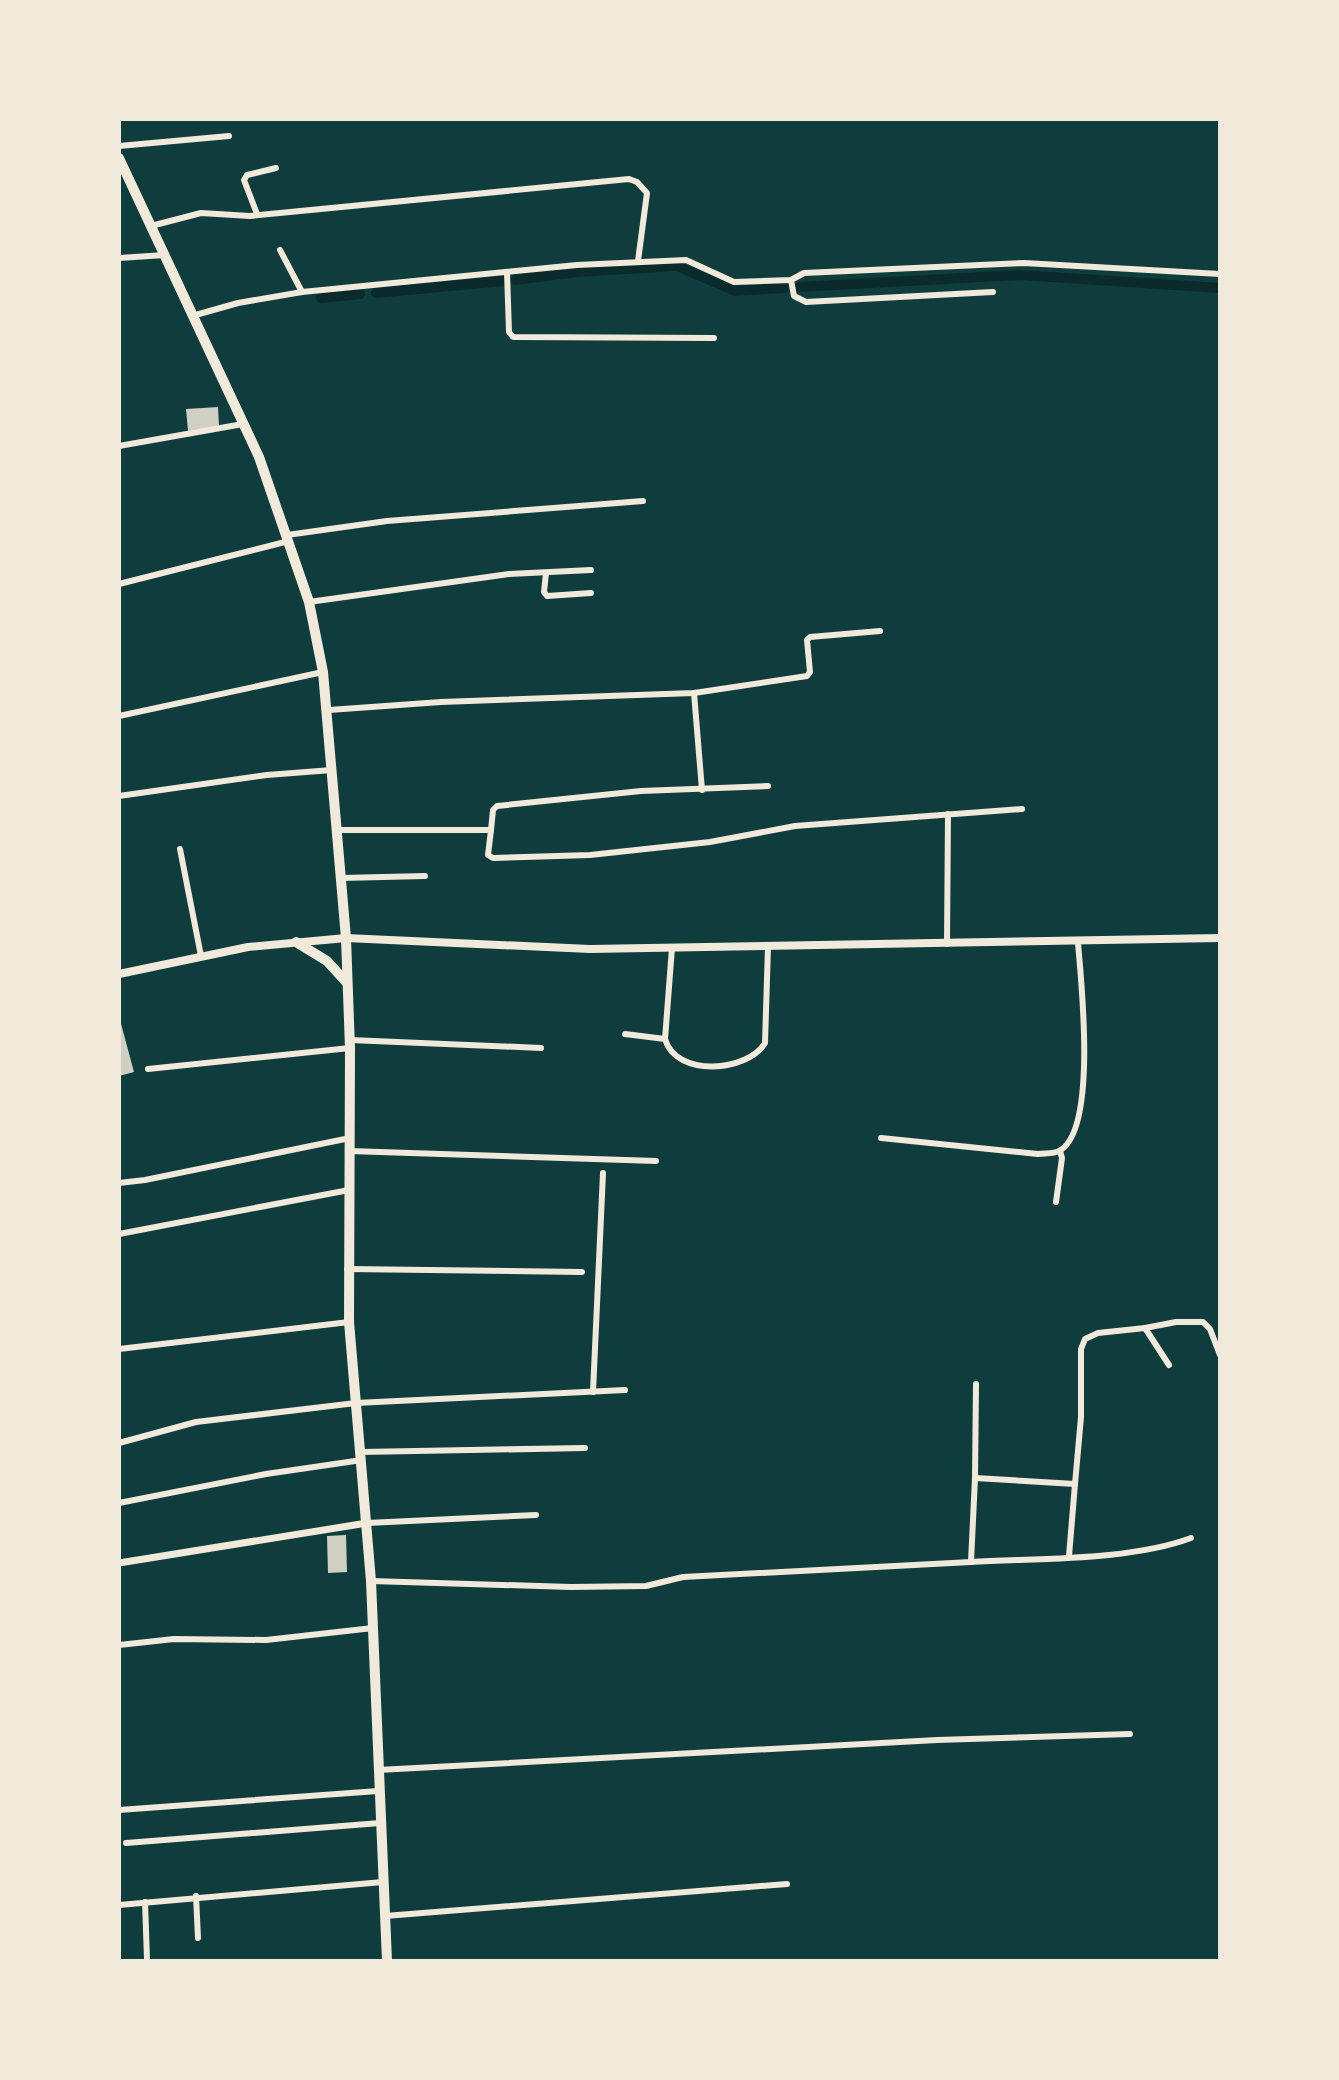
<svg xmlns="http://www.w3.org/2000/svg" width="1339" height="2080" viewBox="0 0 1339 2080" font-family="Lora,serif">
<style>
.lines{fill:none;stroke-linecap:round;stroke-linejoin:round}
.canal{stroke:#0a2a2b;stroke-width:10}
.building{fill:#cfcfc3}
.minor{stroke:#f1e9da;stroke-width:6}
.tertiary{stroke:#f1e9da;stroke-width:7}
.secondary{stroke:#f1e9da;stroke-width:8}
.primary{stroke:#f1e9da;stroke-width:10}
</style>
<rect width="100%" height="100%" fill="#0f3d3e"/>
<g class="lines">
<g class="canal">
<path d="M515 280 576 272 677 266 735 291 784 288"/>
<path d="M799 287 1020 275 1220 288"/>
<path d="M376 293 503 281"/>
<path d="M321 298 360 294"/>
</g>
</g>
<g class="building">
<path d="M218 407 219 426 188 431 186 409Z"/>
<path d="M120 1020 134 1072 119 1076V1020Z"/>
<path d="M346 1535 347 1572 328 1573 327 1536Z"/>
</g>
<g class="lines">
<g class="minor">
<path d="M119 146 229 136"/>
<path d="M257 214 244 180 247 175 276 168"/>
<path d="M151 226 201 213 250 216 629 179 637 182 647 193 638 261"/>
<path d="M280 250 302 292"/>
<path d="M119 258 165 255"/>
<path d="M507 272 509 332 513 337 714 338"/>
<path d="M791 280 794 296 806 302 993 292"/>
<path d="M192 316 238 303 302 292 577 265 686 260 734 282 791 280 804 273 1024 263 1220 274"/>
<path d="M119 446 243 424"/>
<path d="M287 535 387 521 643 501"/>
<path d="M546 573 544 592 547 596 591 593"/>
<path d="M119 584 289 541"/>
<path d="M309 602 509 574 591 570"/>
<path d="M694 693 702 790"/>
<path d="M329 710 441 702 694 693 807 676 810 672 807 640 810 637 880 631"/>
<path d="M119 716 323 672"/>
<path d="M119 796 267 775 332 770"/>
<path d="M336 830H491L488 855 493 858 590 855 710 842 795 826 1022 809"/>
<path d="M491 830 493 810 497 806 641 791 768 786"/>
<path d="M180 849 201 956"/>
<path d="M341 878 425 876"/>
<path d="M947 944 948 814"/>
<path d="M672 948 665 1039C676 1078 748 1072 765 1043L768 947"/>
<path d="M625 1034 665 1039"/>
<path d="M350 1040 541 1048"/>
<path d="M148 1069 350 1048"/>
<path d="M881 1138 1038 1154C1045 1153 1054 1154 1059 1151 1098 1131 1081 980 1078 943"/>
<path d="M349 1151 656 1161"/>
<path d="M119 1183 145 1180 350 1138"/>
<path d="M1056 1202 1062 1158 1060 1151"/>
<path d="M119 1234 349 1190"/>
<path d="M347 1269 582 1272"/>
<path d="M1145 1328 1176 1322H1203L1210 1329 1220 1355"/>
<path d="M119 1349 349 1322"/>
<path d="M593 1392 603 1173"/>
<path d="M119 1443 196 1422 356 1403 625 1390"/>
<path d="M361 1452 585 1448"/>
<path d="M975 1478 976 1384"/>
<path d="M119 1503 266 1474 362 1460"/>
<path d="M367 1523 536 1515"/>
<path d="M1069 1556 1075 1484"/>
<path d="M971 1562C1038 1558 1129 1561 1191 1538"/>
<path d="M371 1581 571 1587 646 1586 683 1577 971 1562 975 1478 1075 1484 1081 1417V1349L1085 1339 1098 1333 1145 1328 1169 1365"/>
<path d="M119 1645 174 1639 266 1640 373 1628"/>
<path d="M378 1770 937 1740 1130 1734"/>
<path d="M119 1810 378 1791"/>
<path d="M126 1843 380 1823"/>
<path d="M196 1896 198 1938"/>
<path d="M145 1902 147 1959"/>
<path d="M119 1905 383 1882"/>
<path d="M385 1916 787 1884"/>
</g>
<path class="tertiary" d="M119 1563 367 1523"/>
<path class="secondary" d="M119 974 248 947 346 938 590 949 1220 938"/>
<g class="primary">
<path d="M119 158 259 457 309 602 323 672 346 938 350 1048 349 1322 371 1581 387 1961"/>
<path d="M296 942 327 961 347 983"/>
</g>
</g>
<rect width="1339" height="2080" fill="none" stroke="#f1e9da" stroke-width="242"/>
</svg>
